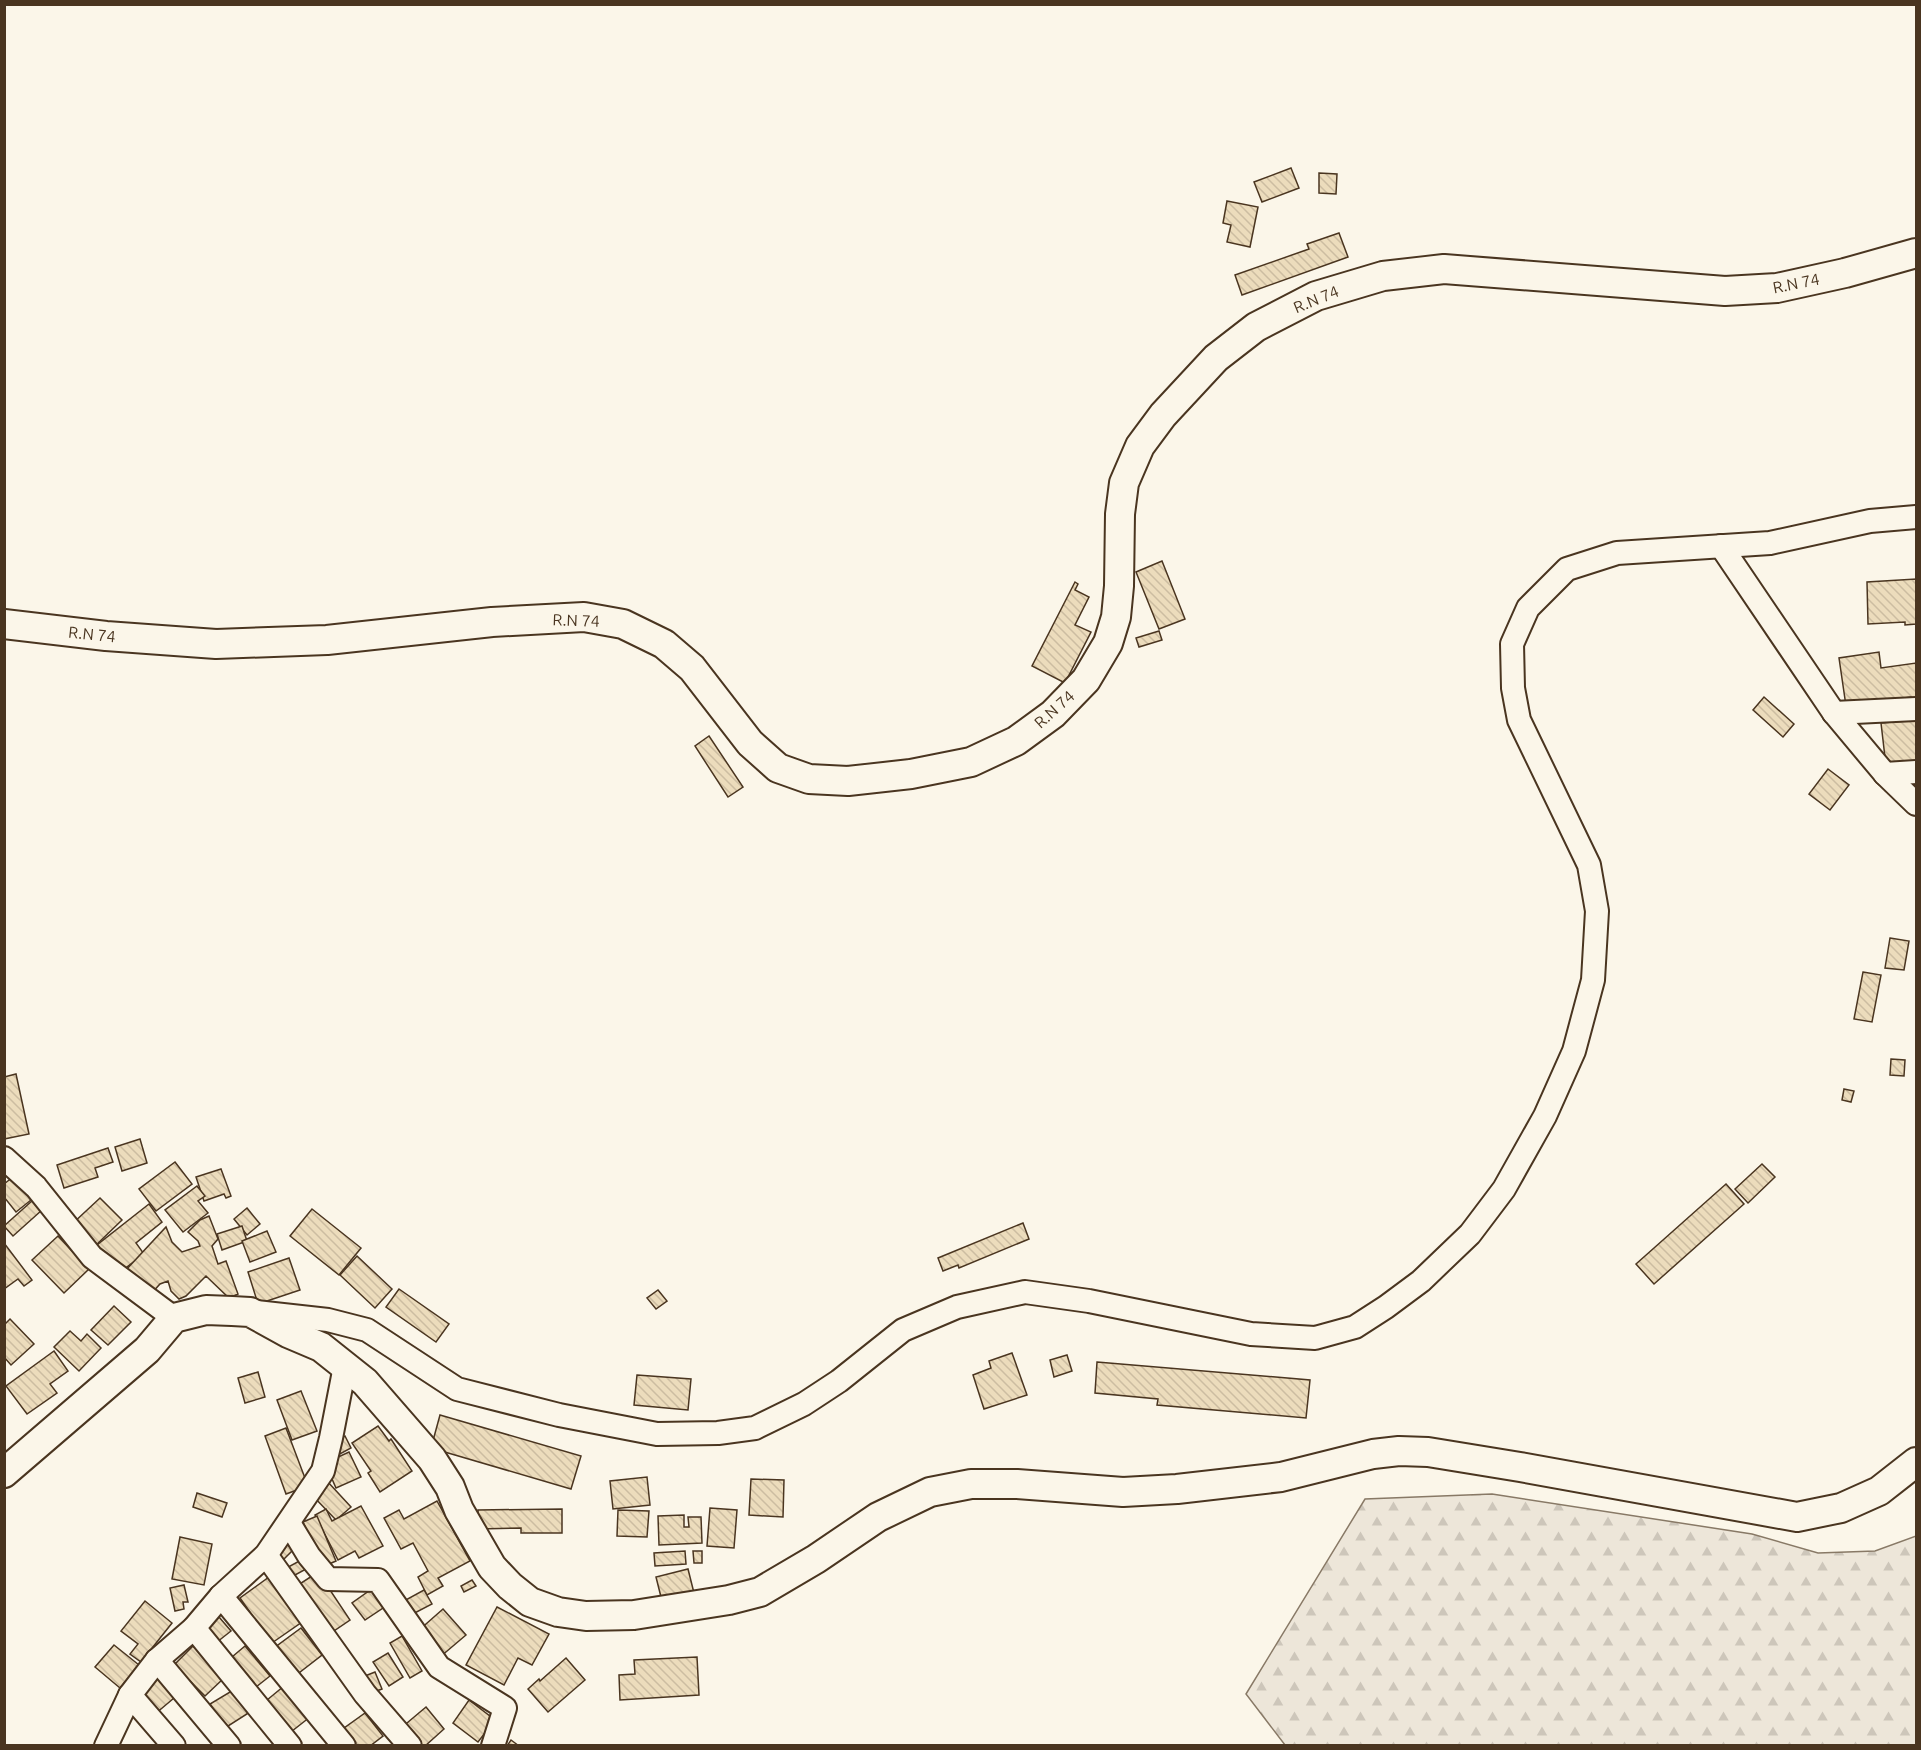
<svg xmlns="http://www.w3.org/2000/svg" width="1921" height="1750" viewBox="0 0 1921 1750" font-family="Ubuntu,sans-serif">
<style>
.forest{fill:url(#forest-firs);stroke:#887966;stroke-width:1.5}
.building{fill:url(#building-back-hatch);stroke:#4a3520;stroke-width:1.5}
.lines{fill:none;stroke-linecap:round;stroke-linejoin:round}
.minor-casing{stroke:#4a3520;stroke-width:26}
.major-casing{stroke:#4a3520;stroke-width:32}
.minor{stroke:#fbf6e9;stroke-width:22}
.major{stroke:#fbf6e9;stroke-width:28}
.labels{text-anchor:middle;stroke-width:4.5;stroke-linejoin:round;paint-order:stroke}
.street-label{font-size:16px;fill:#4a3520;stroke:#fbf6e9}
</style>
<defs>
<pattern id="forest-firs" width="22" height="20" patternUnits="userSpaceOnUse" patternTransform="scale(1.5)"><rect width="22" height="20" fill="#ede6d9"/><path d="M5 1l3.5 6h-7zM16 11l3.5 6h-7z" fill="#cdc6ba"/></pattern>
<pattern id="building-back-hatch" width="6" height="6" patternUnits="userSpaceOnUse" patternTransform="scale(1.5)"><rect width="6" height="6" fill="#ecdcbc"/><path d="M-1 5l2 2M0 0l6 6M5-1l2 2" fill="none" stroke="#ccbda1"/></pattern>
</defs>
<rect width="100%" height="100%" fill="#fbf6e9"/>
<path class="forest" d="M1492 1494 1752 1534 1818 1553 1875 1551 1916 1536V1745H1285L1246 1694 1365 1499Z"/>
<g class="building">
<path d="M1291 168 1299 188 1262 202 1254 182Z"/>
<path d="M1319 173 1337 174 1336 194 1319 193Z"/>
<path d="M1227 201 1258 207 1250 247 1227 242 1231 225 1223 223Z"/>
<path d="M1339 233 1348 257 1242 295 1235 275 1309 249 1307 244Z"/>
<path d="M1162 561 1185 619 1159 629 1136 572Z"/>
<path d="M1916 579V624L1905 625V622L1868 624 1867 582Z"/>
<path d="M1075 582 1078 584 1075 590 1089 597 1075 625 1091 632 1065 683 1032 666Z"/>
<path d="M1159 631 1162 640 1139 647 1136 638Z"/>
<path d="M1879 652 1881 668 1916 663V703L1912 704 1911 697 1846 706 1839 658Z"/>
<path d="M1764 697 1794 724 1783 737 1753 710Z"/>
<path d="M1916 720V763L1886 766 1881 723Z"/>
<path d="M709 736 743 787 728 797 695 746Z"/>
<path d="M1828 769 1849 785 1830 810 1809 794Z"/>
<path d="M1890 938 1909 941 1904 970 1885 968Z"/>
<path d="M1863 972 1881 975 1872 1022 1854 1019Z"/>
<path d="M1891 1059 1905 1060 1904 1076 1890 1075Z"/>
<path d="M16 1074 29 1134 4 1139V1077Z"/>
<path d="M1844 1089 1854 1091 1851 1102 1842 1100Z"/>
<path d="M140 1139 147 1163 122 1171 115 1147Z"/>
<path d="M108 1148 113 1162 95 1168 98 1177 64 1188 57 1165Z"/>
<path d="M175 1162 192 1184 156 1211 139 1189Z"/>
<path d="M1762 1164 1775 1177 1748 1203 1735 1189Z"/>
<path d="M221 1169 231 1196 226 1198 224 1194 204 1201 196 1177Z"/>
<path d="M13 1177 31 1200 16 1212 4 1197V1184Z"/>
<path d="M1726 1184 1744 1204 1654 1284 1636 1264Z"/>
<path d="M197 1186 205 1196 198 1201 208 1213 183 1232 165 1210Z"/>
<path d="M100 1198 122 1220 93 1248 71 1225Z"/>
<path d="M33 1200 42 1210 13 1236 4 1226Z"/>
<path d="M149 1204 162 1222 136 1243 144 1254 119 1273 97 1245Z"/>
<path d="M247 1208 260 1224 247 1235 234 1219Z"/>
<path d="M312 1209 361 1248 339 1275 290 1236Z"/>
<path d="M209 1216 218 1239 212 1246 218 1264 226 1261 238 1294 229 1298 206 1276 186 1296 179 1299 171 1291 168 1281 160 1284 150 1295 125 1271 166 1227 172 1242 182 1252 200 1246 198 1241 188 1232 200 1220Z"/>
<path d="M1023 1223 1029 1239 959 1268 958 1265 943 1271 938 1258Z"/>
<path d="M242 1226 247 1241 222 1250 217 1234Z"/>
<path d="M267 1231 276 1252 250 1262 242 1241Z"/>
<path d="M58 1236 89 1269 64 1293 32 1260Z"/>
<path d="M4 1243 32 1280 24 1286 18 1279 4 1289Z"/>
<path d="M357 1256 392 1289 375 1308 340 1275Z"/>
<path d="M289 1258 300 1290 258 1304 248 1272Z"/>
<path d="M399 1289 449 1324 436 1342 386 1307Z"/>
<path d="M658 1290 667 1301 656 1309 647 1298Z"/>
<path d="M114 1306 131 1322 108 1345 91 1330Z"/>
<path d="M10 1319 34 1344 11 1365 4 1357V1325Z"/>
<path d="M70 1331 81 1341 87 1334 101 1348 79 1371 54 1347Z"/>
<path d="M54 1351 68 1371 50 1384 57 1393 27 1414 6 1386Z"/>
<path d="M1012 1353 1027 1395 984 1409 973 1375 991 1368 989 1361Z"/>
<path d="M1067 1355 1072 1371 1054 1377 1050 1360Z"/>
<path d="M1097 1362 1310 1380 1306 1418 1157 1405 1158 1399 1095 1393Z"/>
<path d="M258 1372 265 1397 245 1403 238 1378Z"/>
<path d="M637 1375 691 1379 688 1410 634 1405Z"/>
<path d="M301 1391 317 1431 292 1440 277 1400Z"/>
<path d="M440 1415 581 1456 571 1489 431 1448Z"/>
<path d="M378 1426 389 1441 391 1439 412 1471 380 1492 368 1473 371 1471 352 1443Z"/>
<path d="M286 1428 308 1486 286 1494 265 1436Z"/>
<path d="M345 1436 351 1448 338 1455 332 1443Z"/>
<path d="M349 1452 361 1477 336 1488 325 1463Z"/>
<path d="M647 1477 650 1505 613 1509 610 1481Z"/>
<path d="M751 1479 784 1480 783 1517 749 1515Z"/>
<path d="M327 1481 351 1507 336 1520 312 1495Z"/>
<path d="M197 1493 227 1503 222 1517 193 1507Z"/>
<path d="M437 1501 470 1561 438 1578 443 1586 427 1595 418 1577 428 1571 413 1543 401 1549 384 1518 399 1510 404 1519Z"/>
<path d="M361 1506 383 1546 359 1558 355 1551 338 1560 315 1515 326 1509 332 1521Z"/>
<path d="M710 1508 737 1510 734 1548 707 1546Z"/>
<path d="M562 1509V1533H521V1528L478 1529V1510Z"/>
<path d="M618 1510 649 1511 647 1537 617 1536Z"/>
<path d="M684 1515V1527H689L688 1517H701L702 1543 659 1545 658 1516Z"/>
<path d="M317 1516 336 1561 322 1567 303 1522Z"/>
<path d="M180 1537 212 1544 204 1585 172 1579Z"/>
<path d="M283 1540 293 1550 281 1562 271 1552Z"/>
<path d="M685 1551 686 1564 655 1566 654 1553Z"/>
<path d="M693 1551H702V1563H694Z"/>
<path d="M303 1559 308 1568 284 1581 279 1572Z"/>
<path d="M688 1569 695 1597 663 1605 656 1577Z"/>
<path d="M318 1572 350 1620 325 1637 292 1589Z"/>
<path d="M269 1577 302 1622 269 1645 261 1628 240 1598Z"/>
<path d="M472 1580 476 1586 464 1592 461 1586Z"/>
<path d="M184 1585 188 1602H183L184 1609 175 1611 170 1588Z"/>
<path d="M376 1586 389 1604 365 1620 352 1603Z"/>
<path d="M424 1590 432 1604 409 1616 402 1602Z"/>
<path d="M145 1601 172 1623 141 1662 130 1654 138 1644 121 1631Z"/>
<path d="M497 1607 549 1634 532 1665 518 1658 504 1685 466 1665Z"/>
<path d="M443 1609 466 1635 440 1657 418 1631Z"/>
<path d="M219 1617 231 1631 212 1646 201 1632Z"/>
<path d="M301 1628 322 1655 295 1676 274 1648Z"/>
<path d="M402 1636 422 1671 410 1678 390 1643Z"/>
<path d="M114 1645 139 1665 120 1688 95 1667Z"/>
<path d="M193 1646 224 1678 205 1696 174 1665Z"/>
<path d="M245 1646 270 1676 251 1691 226 1662Z"/>
<path d="M388 1653 403 1677 389 1686 373 1662Z"/>
<path d="M697 1657 699 1695 620 1700 619 1675 635 1674 634 1660Z"/>
<path d="M566 1658 585 1680 548 1712 528 1689 539 1679 540 1681Z"/>
<path d="M159 1669 180 1693 155 1714 134 1691Z"/>
<path d="M375 1672 382 1689 371 1693 365 1676Z"/>
<path d="M284 1686 310 1717 287 1735 261 1705Z"/>
<path d="M235 1689 250 1712 225 1728 210 1704Z"/>
<path d="M469 1700 495 1720 478 1742 453 1723Z"/>
<path d="M426 1707 444 1729 425 1746H416L401 1728Z"/>
<path d="M365 1713 383 1736 370 1746H351L340 1731Z"/>
<path d="M511 1740 519 1746H507Z"/>
</g>
<g class="lines">
<defs>
<g id="minor">
<path d="M1721 546 1834 713 1885 774 1916 804"/>
<path d="M1834 713 1916 709"/>
<path d="M1885 774 1916 772"/>
<path d="M4 1158 36 1187 92 1257 174 1318"/>
<path d="M256 1312 328 1320 367 1330 457 1389 559 1415 657 1434 718 1433 755 1428 804 1404 839 1381 903 1330 957 1307 1025 1292 1089 1301 1251 1334 1315 1338 1355 1327 1386 1307 1421 1281 1470 1234 1504 1189 1545 1116 1574 1051 1593 980 1597 911 1589 865 1519 720 1513 688 1512 644 1528 608 1567 569 1617 553 1770 543 1870 521 1916 517"/>
<path d="M289 1523 309 1556 328 1579 378 1580 439 1667 505 1708 493 1746"/>
<path d="M266 1555 365 1694 410 1746"/>
<path d="M221 1596 344 1746"/>
<path d="M194 1628 290 1746"/>
<path d="M157 1660 229 1746"/>
<path d="M130 1695 174 1746"/>
<path d="M106 1746 130 1695 157 1660 194 1628 221 1596 266 1555 323 1471 331 1438 345 1366"/>
</g>
<g id="major">
<path d="M4 624 106 636 216 644 327 640 492 622 584 617 623 624 664 644 692 668 750 743 778 768 809 779 848 781 911 774 971 762 1016 741 1053 714 1086 680 1108 643 1116 617 1119 586 1120 514 1124 483 1140 446 1163 415 1216 358 1256 327 1316 296 1383 276 1444 269 1725 291 1777 288 1845 273 1916 253"/>
<path d="M4 1473 147 1350 174 1318 206 1310 232 1311 250 1312 288 1333 321 1347 365 1382 432 1459 450 1487 459 1510 492 1567 510 1586 530 1602 558 1612 586 1616 634 1615 729 1600 760 1592 816 1559 878 1517 930 1492 971 1484H1017L1123 1492 1177 1489 1281 1477 1373 1454 1399 1451 1428 1452 1520 1467 1797 1517 1841 1508 1879 1491 1916 1462"/>
</g>
</defs>
<use href="#minor" class="minor-casing"/>
<use href="#major" class="major-casing"/>
<use href="#minor" class="minor"/>
<use href="#major" class="major"/>
</g>
<g class="labels">
<g class="street-label">
<text transform="translate(1796 283) rotate(-11)" y="6">R.N 74</text>
<text transform="translate(1316 299) rotate(-22)" y="6">R.N 74</text>
<text transform="translate(576 620) rotate(2)" y="6">R.N 74</text>
<text transform="translate(92 634) rotate(6)" y="6">R.N 74</text>
<text transform="translate(1054 709) rotate(-42)" y="6">R.N 74</text>
</g>
</g>
<rect width="1921" height="1750" fill="none" stroke="#4a3520" stroke-width="12"/>
</svg>
